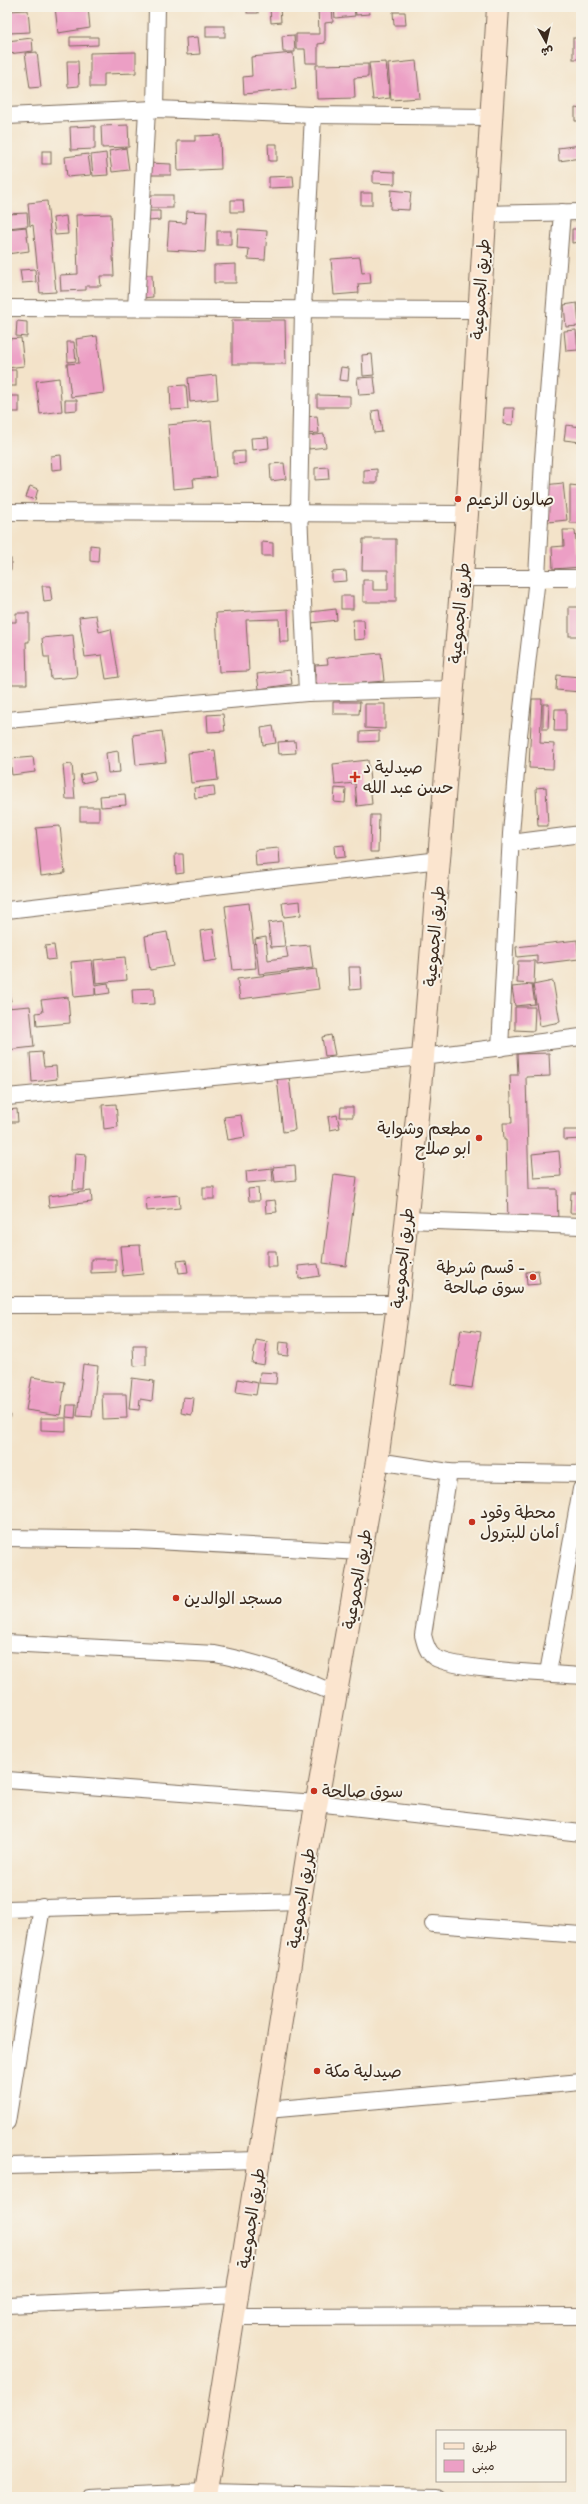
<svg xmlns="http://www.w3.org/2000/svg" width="588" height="2504" viewBox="0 0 588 2504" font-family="Itim,'Playpen Sans Arabic',sans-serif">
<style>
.building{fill:#ec9fc5}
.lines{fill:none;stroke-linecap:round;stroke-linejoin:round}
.street-casing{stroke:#7b6b5a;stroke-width:18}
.secondary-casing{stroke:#7b6b5a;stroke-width:24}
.street{stroke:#fff;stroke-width:16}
.secondary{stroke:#fbe5cf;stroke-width:22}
.poi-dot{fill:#c8321e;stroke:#f7f3e8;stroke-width:1.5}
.labels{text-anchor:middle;stroke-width:4;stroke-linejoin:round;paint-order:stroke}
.street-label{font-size:17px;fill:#3b2a1e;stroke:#f7f3e8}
.poi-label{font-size:17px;fill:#3b2a1e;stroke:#f7f3e8;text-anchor:start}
</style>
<rect width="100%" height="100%" fill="#f7f3e8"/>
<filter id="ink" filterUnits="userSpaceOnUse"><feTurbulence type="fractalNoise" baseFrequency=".025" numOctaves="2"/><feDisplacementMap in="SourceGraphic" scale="8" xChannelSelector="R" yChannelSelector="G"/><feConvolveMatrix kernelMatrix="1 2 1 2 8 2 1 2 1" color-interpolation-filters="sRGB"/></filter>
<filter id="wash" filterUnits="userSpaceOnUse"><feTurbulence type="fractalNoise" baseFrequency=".012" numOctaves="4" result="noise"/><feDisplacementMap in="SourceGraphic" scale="16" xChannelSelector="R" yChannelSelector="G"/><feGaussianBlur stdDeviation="0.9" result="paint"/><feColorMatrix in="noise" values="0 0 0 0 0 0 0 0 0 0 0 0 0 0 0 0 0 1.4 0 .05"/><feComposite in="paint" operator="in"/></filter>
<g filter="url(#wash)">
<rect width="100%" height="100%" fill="#f3e3c9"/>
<g id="blocks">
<g class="building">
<path d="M55 7H88L90 28 58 33Z"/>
<rect x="247" y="7" width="11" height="6"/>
<path d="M270 7H280L281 22 271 23Z"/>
<path d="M318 7H332L333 22 325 23V43L318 44V63H306L305 49H296V34H319Z"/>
<path d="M334 7H354L355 16 335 18Z"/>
<path d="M355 7H369L370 14 356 15Z"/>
<path d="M28 10 30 32 9 33 8 11Z"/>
<path d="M393 12H405L406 25H394Z"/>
<rect x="579" y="17" width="2" height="12"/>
<rect x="206" y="26" width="19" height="11"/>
<path d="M294 35 295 52H283L282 36Z"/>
<path d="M70 37H98V45L70 46Z"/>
<path d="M198 37 200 54 187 55 186 38Z"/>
<path d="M32 38 33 51 8 54 7 41Z"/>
<rect x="573" y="38" width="8" height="21"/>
<path d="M37 52 41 87 30 88 25 53Z"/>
<path d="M136 52V73L104 74V87H90V53Z"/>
<path d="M293 53 296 89 244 94 243 77 252 76 251 57Z"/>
<path d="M67 61H78L79 86 68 87Z"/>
<path d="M416 61 420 98 391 100 388 64Z"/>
<path d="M386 62 390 98 373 100 369 63Z"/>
<path d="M368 64V77L354 78 355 98 317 99 316 65Z"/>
<path d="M575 108 581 109V121H575Z"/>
<path d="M128 125 129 147 102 148 101 126Z"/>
<path d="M95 126V149L71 150 70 127Z"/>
<path d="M220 135 221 169 178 171 177 141H195V136Z"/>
<path d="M268 144H277V161H269Z"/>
<path d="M581 145V158L559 161 558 148Z"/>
<path d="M126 148 129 170 112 172 109 151Z"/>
<rect x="42" y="151" width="9" height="13"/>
<path d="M106 153 108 175 93 176 91 155Z"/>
<path d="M88 154 91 175 67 177 65 157Z"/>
<path d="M147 163 171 164V175H147Z"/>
<path d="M373 171 395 172V184L373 183Z"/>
<path d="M293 176 294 187 269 188V177Z"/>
<path d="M391 190 411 192 409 210 390 209Z"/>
<rect x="361" y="193" width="11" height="12"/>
<rect x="150" y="195" width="23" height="13"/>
<path d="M231 200H243L244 212H231Z"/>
<path d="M47 201 56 292 40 293 33 225 30 226 28 203Z"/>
<path d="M149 211H160V220L149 221Z"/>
<path d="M187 211 207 212 205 252 167 250 169 222 186 223Z"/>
<path d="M27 213 28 226 7 228V214Z"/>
<path d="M111 214 114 276H100L101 286H86V290L61 291 60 275 78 274 76 215Z"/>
<path d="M66 216 68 234 55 235 53 218Z"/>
<path d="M26 227 29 251 7 254V229Z"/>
<path d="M238 229 267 231 265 260 248 259 249 249 237 248Z"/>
<path d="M572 229H581V242L572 243Z"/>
<rect x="217" y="231" width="14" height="14"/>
<path d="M360 257 362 273 370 272 371 283 358 284 359 293 334 295 331 259Z"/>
<path d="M236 264V283H214V265Z"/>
<path d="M35 269 36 282 22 283 20 270Z"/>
<path d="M140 275H152L153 297 142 298Z"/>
<path d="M577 303 579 326 566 327 564 305Z"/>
<path d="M232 320H285L286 364H232Z"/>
<path d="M17 321 27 322V337L16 336Z"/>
<path d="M576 330 578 350 566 351 564 331Z"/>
<path d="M97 336 104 393 71 397 67 364 79 363 76 339Z"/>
<path d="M21 338 24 366 7 368V339Z"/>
<path d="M67 342H74L76 361 68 362Z"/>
<path d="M372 354 374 375 363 376 362 355Z"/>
<path d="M341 367 349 368 348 381 339 380Z"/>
<rect x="7" y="370" width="9" height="16"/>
<path d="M216 375 218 399 190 402 188 378Z"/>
<path d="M374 377 376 394 359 395 357 378Z"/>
<path d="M59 378 62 411 40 414 36 381Z"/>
<path d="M186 385 188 409 171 410 170 386Z"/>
<path d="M317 395 350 396V407H317Z"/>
<rect x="7" y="396" width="12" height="16"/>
<path d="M65 400H77V410L65 411Z"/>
<path d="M504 408H514L513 425 503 424Z"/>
<path d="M379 410 382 432 374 433 372 411Z"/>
<path d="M317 416 319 433 305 434 304 417Z"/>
<path d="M211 421 216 477 193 479 194 487 173 489 168 425Z"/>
<path d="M566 425 581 427V442L564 440Z"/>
<path d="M324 434 326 447 309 449 307 436Z"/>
<path d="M268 437 269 448 252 450 251 438Z"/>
<path d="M245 451V463L233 464V452Z"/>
<path d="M61 455 62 469 52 470 51 456Z"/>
<path d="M284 463 286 479 271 481 270 464Z"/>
<path d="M328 467 329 479 315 480V468Z"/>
<path d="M377 469V483H364V470Z"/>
<path d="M7 476 10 496H7Z"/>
<path d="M563 483 567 520 548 522 544 485Z"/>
<path d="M570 485 579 486V523H570Z"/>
<path d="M30 486 38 489 35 500 26 497Z"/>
<path d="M563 530H575L577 553 581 552V567L553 569 552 547 564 546Z"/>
<path d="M363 539H396V602H363V580H373V590H388V570H362Z"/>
<path d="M262 542 273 543V556H262Z"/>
<path d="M90 545 99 546 98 562 90 561Z"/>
<rect x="7" y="559" width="4" height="11"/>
<path d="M346 571 347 581 332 582V572Z"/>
<path d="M42 586H50L52 601 44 602Z"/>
<rect x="341" y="596" width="12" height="13"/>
<rect x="569" y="607" width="12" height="29"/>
<path d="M288 609 289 642H280L279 619 246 620 249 671 219 672 216 613Z"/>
<path d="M336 609 337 620 311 623 310 612Z"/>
<path d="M16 613H29V642H26L27 684H7V622H16Z"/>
<path d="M96 615 99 632 111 629 119 677 106 679 102 655 85 657 79 617Z"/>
<path d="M353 620H364L365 639 354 640Z"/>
<path d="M73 635 77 677 51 679 49 657H44L42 638Z"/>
<path d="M381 653 384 681 317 687 315 665 328 664 327 658Z"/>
<path d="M290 670 292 684 259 689 257 674Z"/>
<path d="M557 675 581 677V692L556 690Z"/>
<path d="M532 699H542L540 743 554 744 553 769 529 768Z"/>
<path d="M333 702H360L359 714H333Z"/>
<path d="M365 704H385V729L365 728Z"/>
<path d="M543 704H549L548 729H543Z"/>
<path d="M555 709H566V731H554Z"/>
<path d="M223 714 225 731 208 732 207 715Z"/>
<path d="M273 726 276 743 263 745 261 728Z"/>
<path d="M162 731 166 762 136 765 133 735Z"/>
<path d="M379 731V741L360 742V732Z"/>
<path d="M295 741 296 753 279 754 278 742Z"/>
<path d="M215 750 218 780 191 783 188 753Z"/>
<path d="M118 751 120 772 108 773 106 753Z"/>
<path d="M33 757 35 772 12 775 10 759Z"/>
<path d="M368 760 372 804 357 806 355 783 335 785 333 764Z"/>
<path d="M72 764 75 799H66L63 765Z"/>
<path d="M94 772 96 780 82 783 80 775Z"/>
<path d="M214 786 215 796 195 798 194 788Z"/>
<path d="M546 787 548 826H538L536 788Z"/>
<path d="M335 788 346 789 345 803 334 802Z"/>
<path d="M125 794 126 805 101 807 100 796Z"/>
<rect x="80" y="807" width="19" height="14"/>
<path d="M371 815H379L378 852H370Z"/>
<path d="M60 826 65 873 41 876 36 828Z"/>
<path d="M344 845 345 857 335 858 334 846Z"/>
<path d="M279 848 280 864 256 866 255 850Z"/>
<path d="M175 854H183L184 873 176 874Z"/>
<path d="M300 901 301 915 284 917 282 903Z"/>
<path d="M249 903 256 968 233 970 225 906Z"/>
<path d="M282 921 285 946 271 947 268 923Z"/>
<path d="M213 929 217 960 204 962 200 931Z"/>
<path d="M167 932 173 966 150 970 145 936Z"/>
<path d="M266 937 268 960 288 957 286 947 310 945 313 968 259 974 255 939Z"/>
<path d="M577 940 579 959 537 964V955L517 957 516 947Z"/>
<path d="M54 945 56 959 47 960 45 946Z"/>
<path d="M125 957 127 980 96 983 94 960Z"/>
<path d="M92 960 95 985 108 983 110 993 96 995 95 987V995L74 997 71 962Z"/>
<path d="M518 961H535L534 984 517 983Z"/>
<path d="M349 967H360L361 989 350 990Z"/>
<path d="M316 969 319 989 240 999 237 979Z"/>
<path d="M553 981 560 1022 540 1026 533 985Z"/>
<path d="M532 985 535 1004 515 1006 512 987Z"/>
<path d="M7 987 11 1001 7 1002Z"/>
<path d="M154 988 155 1004 133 1005 132 989Z"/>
<path d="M68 997 70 1023 37 1026 36 1013 43 1012 41 1000Z"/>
<path d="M30 1006 34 1047 7 1050V1008Z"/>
<path d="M515 1007H535L534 1031 515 1030Z"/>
<path d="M331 1035 335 1055 325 1056 322 1037Z"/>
<path d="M42 1052 44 1067 56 1066 57 1079 32 1082 30 1053Z"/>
<path d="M549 1053 550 1076 526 1077 529 1189H557L558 1222 508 1223 506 1140H504L503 1123H512L510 1075H518L517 1054Z"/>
<path d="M289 1076 295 1130 283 1132 277 1078Z"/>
<path d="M116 1104 118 1127 104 1129 102 1105Z"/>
<path d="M341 1107H353V1117H340Z"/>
<path d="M17 1109 18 1122H9L8 1110Z"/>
<path d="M241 1115 245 1137 228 1140 224 1117Z"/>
<path d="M337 1115 340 1128 330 1130 328 1117Z"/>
<path d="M564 1130H580L581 1139 564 1140Z"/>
<path d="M559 1151 561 1176 534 1178 532 1154Z"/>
<path d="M75 1153 86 1154 84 1190H73Z"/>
<path d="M295 1165 296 1180 275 1182 273 1167Z"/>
<path d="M272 1168 273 1181 247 1183 246 1171Z"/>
<path d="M334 1174 357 1177 346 1266 323 1263Z"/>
<rect x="203" y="1187" width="11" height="12"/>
<path d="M258 1188 259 1201H249L248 1189Z"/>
<path d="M91 1191 92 1202 49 1207 48 1196Z"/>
<path d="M571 1193H581V1213H570Z"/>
<path d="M179 1195 180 1208 147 1211 146 1198Z"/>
<path d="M275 1200 277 1212 266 1213 265 1201Z"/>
<path d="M140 1245 143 1274 123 1276 120 1246Z"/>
<path d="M267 1251H276L277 1267H267Z"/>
<path d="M91 1259H116V1272L91 1273Z"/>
<path d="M186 1260 188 1272 179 1273 177 1261Z"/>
<path d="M318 1264 320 1276 299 1279 298 1266Z"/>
<path d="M538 1270 540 1284 527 1285 526 1272Z"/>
<path d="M461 1329 481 1332 472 1388 452 1385Z"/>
<path d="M256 1340 267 1342 264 1365 252 1363Z"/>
<path d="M279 1342 289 1343 288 1356 278 1355Z"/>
<path d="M133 1346H146V1365L134 1366Z"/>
<path d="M83 1364 98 1366 92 1417 77 1416Z"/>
<path d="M260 1372 277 1373 276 1384 259 1383Z"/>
<path d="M32 1377 65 1382 60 1415 26 1410Z"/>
<path d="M132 1378 154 1381 152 1401 140 1399 139 1410 129 1409Z"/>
<path d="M238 1379 258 1383 256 1395 236 1392Z"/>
<path d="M102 1394H126L127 1418 103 1419Z"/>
<path d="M183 1397 194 1398 192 1415 181 1413Z"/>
<path d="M67 1405H76L75 1418 66 1417Z"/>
<path d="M7 1414H10L9 1426H7Z"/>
<path d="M41 1418H66V1431L41 1430Z"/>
</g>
</g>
</g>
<g filter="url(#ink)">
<use href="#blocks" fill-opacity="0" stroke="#7b6b5a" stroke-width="1"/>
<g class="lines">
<defs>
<g id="street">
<path d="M155 109 157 7"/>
<path d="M7 116 155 109 313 115 491 117"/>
<path d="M485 214 581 212"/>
<path d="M7 308 479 310"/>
<path d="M136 308 147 110"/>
<path d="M7 512 467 514"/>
<path d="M462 578H581"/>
<path d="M307 693 299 512 303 309 313 115"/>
<path d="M7 720 307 693 453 689"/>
<path d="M511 843 581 834"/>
<path d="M7 910 440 860"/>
<path d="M500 1048 511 834 519 735 537 578 543 459 562 212"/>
<path d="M7 1097 423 1057 581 1037"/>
<path d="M406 1220 581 1226"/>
<path d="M7 1305 398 1304"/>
<path d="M377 1461 449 1472 581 1474"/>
<path d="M449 1472 423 1635C425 1643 427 1652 434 1657 458 1671 549 1673 581 1676"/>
<path d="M7 1538 137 1540 362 1552"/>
<path d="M7 1643 215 1654C258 1662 296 1676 336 1694"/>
<path d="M548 1673 581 1489"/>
<path d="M7 1780 316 1803 581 1833"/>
<path d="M7 1909 300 1901"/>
<path d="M433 1924 581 1935"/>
<path d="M267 2110 581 2082"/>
<path d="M7 2122 42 1907"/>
<path d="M7 2166 261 2160"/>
<path d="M7 2305 238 2295"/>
<path d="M235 2317 581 2316"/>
<path d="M88 2497 206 2492 437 2497"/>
</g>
<path id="secondary" d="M205 2497 308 1851 377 1461 398 1304 423 1057 467 514 498 7"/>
</defs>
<use href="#street" class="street-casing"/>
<use href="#secondary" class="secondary-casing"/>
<use href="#street" class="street"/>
<use href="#secondary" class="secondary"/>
</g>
</g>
<g class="poi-dot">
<circle cx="458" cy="499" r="4"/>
<path d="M353 771h4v4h4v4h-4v4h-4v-4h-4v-4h4z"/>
<circle cx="479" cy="1138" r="4"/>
<circle cx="533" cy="1277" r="4"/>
<circle cx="472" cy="1522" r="4"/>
<circle cx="176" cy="1598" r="4"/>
<circle cx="314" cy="1791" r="4"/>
<circle cx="317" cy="2071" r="4"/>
</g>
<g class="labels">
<g class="street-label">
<text transform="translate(480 289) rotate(-86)" y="6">طريق الجموعية</text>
<text transform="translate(459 613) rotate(-85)" y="6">طريق الجموعية</text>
<text transform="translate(434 936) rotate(-85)" y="6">طريق الجموعية</text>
<text transform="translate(402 1258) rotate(-84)" y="6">طريق الجموعية</text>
<text transform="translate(357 1579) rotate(-80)" y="6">طريق الجموعية</text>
<text transform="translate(301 1898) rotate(-81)" y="6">طريق الجموعية</text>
<text transform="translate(251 2218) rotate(-81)" y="6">طريق الجموعية</text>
</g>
<g class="poi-label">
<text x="466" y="505">صالون الزعيم</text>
<text x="363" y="773">صيدلية د<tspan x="363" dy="20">حسن عبد الله</tspan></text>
<text x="471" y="1134" text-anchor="end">مطعم وشواية<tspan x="471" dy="20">ابو صلاح</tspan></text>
<text x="525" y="1273" text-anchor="end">قسم شرطة -<tspan x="525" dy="20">سوق صالحة</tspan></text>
<text x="480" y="1518">محطة وقود<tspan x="480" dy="20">أمان للبترول</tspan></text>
<text x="184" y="1604">مسجد الوالدين</text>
<text x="322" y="1797">سوق صالحة</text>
<text x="325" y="2077">صيدلية مكة</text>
</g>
</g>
<rect width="588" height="2504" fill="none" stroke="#f7f3e8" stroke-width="24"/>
<rect x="436" y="2430" width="130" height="52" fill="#f7f3e8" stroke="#aca397"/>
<rect x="444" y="2443" width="20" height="6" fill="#fbe5cf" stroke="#aca397"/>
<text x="472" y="2450" font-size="12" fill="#3b2a1e">طريق</text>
<rect x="444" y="2460" width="20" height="12" fill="#ec9fc5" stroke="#aca397"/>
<text x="472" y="2470" font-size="12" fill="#3b2a1e">مبنى</text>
<g transform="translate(546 42) rotate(172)" stroke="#f7f3e8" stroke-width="3" paint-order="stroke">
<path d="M0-3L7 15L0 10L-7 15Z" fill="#3b2a1e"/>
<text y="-6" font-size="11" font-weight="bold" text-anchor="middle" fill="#3b2a1e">ش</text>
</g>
</svg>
